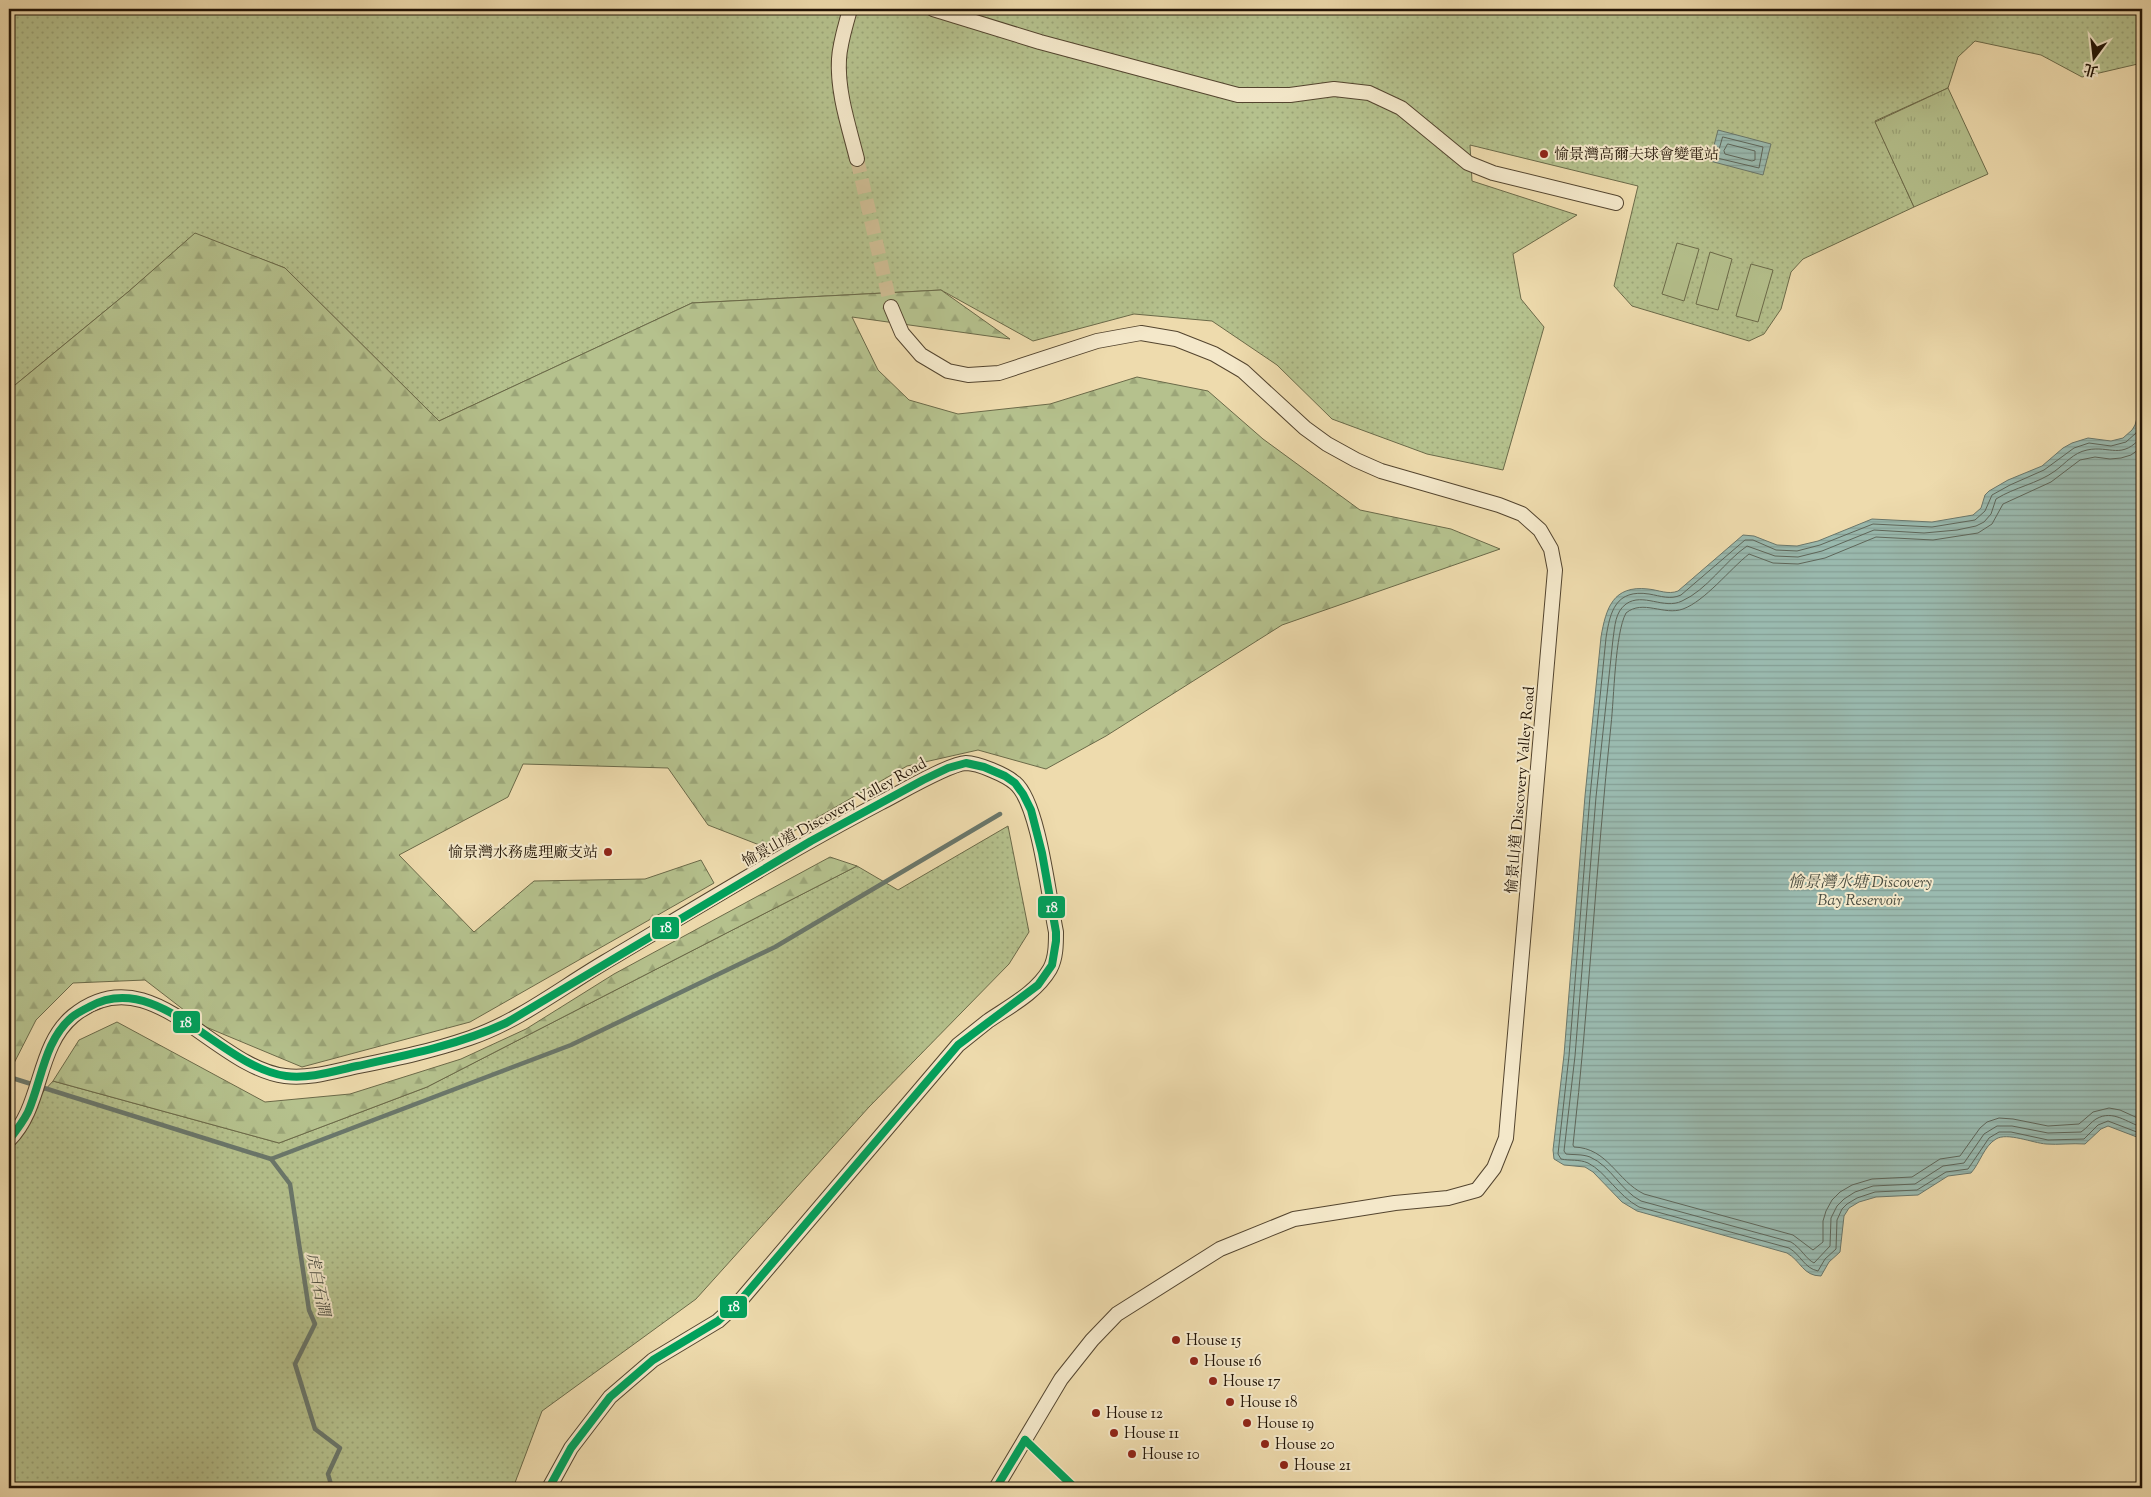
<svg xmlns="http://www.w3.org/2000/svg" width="2151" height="1497" viewBox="0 0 2151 1497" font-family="'Sorts Mill Goudy','Noto Serif TC',serif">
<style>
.grass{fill:url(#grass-dots);stroke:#6b6a49}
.forest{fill:url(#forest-firs);stroke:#6b6a49}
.park{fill:url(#park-tufts);stroke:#6b6a49}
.pitch{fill:#b5c18d;stroke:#6b6a49}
.water{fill:url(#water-rules);stroke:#6a776b}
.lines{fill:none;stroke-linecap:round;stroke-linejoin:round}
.shore{stroke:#5e665a;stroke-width:1}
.stream{stroke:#6a776b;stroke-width:4.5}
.minor-tunnel{stroke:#cfbd94;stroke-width:14;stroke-dasharray:14 7;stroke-linecap:butt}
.minor-casing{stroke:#54452f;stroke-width:16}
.minor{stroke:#f4e8ca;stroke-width:14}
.bus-1-casing{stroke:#f4e8ca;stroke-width:11}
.bus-1{stroke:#00a15c;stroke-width:8}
.poi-dot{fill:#8f2418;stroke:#f4e8ca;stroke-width:2}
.labels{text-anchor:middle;stroke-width:4;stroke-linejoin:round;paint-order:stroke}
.poi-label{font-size:15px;fill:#211305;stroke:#f4e8ca;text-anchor:start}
.street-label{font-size:15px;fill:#211305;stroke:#f4e8ca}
.water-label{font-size:16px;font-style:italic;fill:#4b4d40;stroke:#f4e8ca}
.line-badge{stroke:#f4e8ca;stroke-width:2}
.badge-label{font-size:14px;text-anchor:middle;font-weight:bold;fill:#fff}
</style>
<defs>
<pattern id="grass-dots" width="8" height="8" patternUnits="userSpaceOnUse" patternTransform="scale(1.25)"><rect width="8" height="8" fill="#b5c18d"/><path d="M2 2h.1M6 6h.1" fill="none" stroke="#9ba578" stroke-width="1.8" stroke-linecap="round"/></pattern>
<pattern id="forest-firs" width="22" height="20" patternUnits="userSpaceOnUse" patternTransform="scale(1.25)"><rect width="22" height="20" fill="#b5c18d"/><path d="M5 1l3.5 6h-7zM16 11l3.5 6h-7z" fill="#9ba578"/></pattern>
<pattern id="park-tufts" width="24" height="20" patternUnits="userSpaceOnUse" patternTransform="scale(1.25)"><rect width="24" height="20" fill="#b5c18d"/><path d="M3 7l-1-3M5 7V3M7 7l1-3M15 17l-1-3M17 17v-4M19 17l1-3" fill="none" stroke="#9ba578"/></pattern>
<pattern id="water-rules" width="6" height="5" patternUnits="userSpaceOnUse" patternTransform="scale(1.25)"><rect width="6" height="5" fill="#9abaaf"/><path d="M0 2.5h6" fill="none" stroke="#849f95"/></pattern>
</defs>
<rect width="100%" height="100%" fill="#eedbad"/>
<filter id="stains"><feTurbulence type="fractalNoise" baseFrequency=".004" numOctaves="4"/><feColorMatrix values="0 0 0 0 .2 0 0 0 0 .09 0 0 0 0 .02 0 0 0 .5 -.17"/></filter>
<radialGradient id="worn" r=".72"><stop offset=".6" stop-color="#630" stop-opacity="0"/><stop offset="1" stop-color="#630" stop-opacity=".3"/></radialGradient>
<g class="grass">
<path d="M9 9H2142V63L2082 77 2041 55 1975 41 1958 57 1948 88 1875 121 1914 207 1803 259 1791 272 1781 309 1764 334 1749 341 1632 306 1614 286 1638 186 1470 145 1472 181 1577 215 1513 254 1521 299 1544 327 1503 470 1427 454 1332 419 1277 365 1212 321 1134 314 1033 341 941 290 692 303 439 421 285 268 195 234 128 292 9 390Z"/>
<path d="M1008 826 1029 932 1009 964 869 1107 696 1299 542 1411 513 1488H9V1147L15 1142 34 1102 53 1081 279 1143 427 1087 857 866 898 890Z"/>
</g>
<g class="forest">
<path d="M195 233 285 268 439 421 692 303 941 290 1010 339 852 317 878 370 909 400 958 414 1050 404 1137 377 1208 391 1263 439 1360 510 1451 529 1500 549 1282 625 1106 736 1046 769 978 750 907 766 794 831 762 846 708 825 668 768 523 764 508 797 399 855 474 932 534 881 645 879 701 860 714 883 470 1022 302 1067 206 1027 145 980 73 983 36 1020 9 1073V390L128 292Z"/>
<path d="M830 857 857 866 427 1087 279 1143 53 1081 79 1040 117 1022 265 1102 350 1094 461 1059 526 1029 614 974Z"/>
</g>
<path class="park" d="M1948 88 1988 174 1914 207 1875 122Z"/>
<g class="pitch">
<path d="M1677 243 1699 249 1684 301 1662 294Z"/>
<path d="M1710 252 1732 259 1718 310 1696 304Z"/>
<path d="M1751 264 1773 270 1758 322 1736 316Z"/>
</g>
<g class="water">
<path d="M1718 130 1771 144 1763 175 1710 161Z"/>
<path d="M2142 401V1139L2108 1126 2101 1129 2085 1144C2072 1143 2058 1145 2046 1144 2033 1143 2007 1132 1996 1139 1984 1146 1980 1163 1971 1173L1948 1176 1918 1195 1876 1197 1859 1202 1849 1208 1844 1216 1840 1252 1829 1262 1821 1276C1803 1276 1801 1261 1787 1253L1637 1211 1622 1202 1593 1172 1585 1167 1564 1165 1554 1159 1553 1150 1564 1055 1585 796 1601 637C1606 608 1613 585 1648 589 1659 590 1668 595 1678 591L1743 535 1754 536 1777 545 1797 546 1818 541 1872 519 1932 522 1973 515 1981 508 1985 495 1989 491 2008 480 2042 466 2063 448 2072 443 2088 438 2111 441 2123 438 2132 430 2135 425Z"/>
</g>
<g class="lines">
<g class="shore">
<path d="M1723 137 1763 147 1759 168 1717 158Z"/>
<path d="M1728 144 1755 151V160L1752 161 1725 154 1724 151Z"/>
<path d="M2142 417 2136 433 2126 442 2111 446 2089 443 2074 448 2044 470 2010 485 1992 495 1985 511 1975 520 1932 527 1873 524 1820 545 1797 551 1776 550 1753 540H1745L1681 595C1670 600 1661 596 1649 594 1616 589 1610 611 1606 638L1590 796 1569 1056 1558 1154 1561 1159C1570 1161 1579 1159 1588 1163 1606 1172 1618 1196 1639 1207L1789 1248C1801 1255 1804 1268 1818 1271L1825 1259 1836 1249 1837 1220 1842 1209 1847 1204 1857 1198 1875 1192 1917 1190 1946 1172 1968 1169 1989 1138 1999 1132H2011L2048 1140 2084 1139 2098 1125 2108 1121 2142 1134"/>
<path d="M2142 436C2122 461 2110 445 2087 450 2073 453 2066 463 2055 471 2037 484 2015 487 1996 499L1991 514 1984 522 1976 526 1957 530 1924 533 1874 530 1822 551 1798 557 1775 556 1747 546C1725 561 1707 590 1682 601 1664 610 1643 592 1626 604 1615 612 1615 626 1613 639L1596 797 1575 1056 1564 1151 1566 1154C1574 1155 1582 1154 1590 1157 1611 1166 1621 1191 1641 1201L1791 1242C1801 1248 1806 1259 1814 1263L1830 1246 1831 1218 1837 1206 1844 1199 1855 1192 1873 1186 1915 1184 1943 1166 1964 1163 1984 1134 1997 1126H2012L2048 1133 2081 1132C2087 1128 2091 1122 2096 1119 2113 1109 2127 1123 2142 1127"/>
<path d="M2142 447 2131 455 2121 458 2110 459 2095 457 2080 460 2051 482 2003 504 1992 524 1978 533 1933 540 1876 537 1825 558 1798 564 1773 563 1749 554C1730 569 1705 601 1683 609 1664 616 1643 599 1626 613 1615 633 1614 699 1611 725 1596 865 1589 1005 1573 1145L1574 1147C1608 1148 1617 1181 1644 1194L1793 1235 1813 1250 1823 1242V1221L1826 1211 1832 1200 1840 1192 1852 1185 1872 1179 1912 1177 1940 1159 1960 1156 1980 1128 1987 1122 1999 1118 2013 1119 2048 1126 2079 1124 2093 1112 2109 1108 2120 1110 2142 1120"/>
</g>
<g class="stream">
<path d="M9 1077 271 1159 571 1045 775 947 1000 814"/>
<path d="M271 1159 290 1184 309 1310 315 1324 295 1364 315 1429 340 1448 328 1474 332 1488"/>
</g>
<path class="minor-tunnel" d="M857 159 891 307"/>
<defs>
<g id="minor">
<path d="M850 9C846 25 840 42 839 59 837 92 849 127 857 159"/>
<path d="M933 9 1040 42 1238 95H1290L1334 89 1369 93 1401 108 1468 163 1493 173 1616 203"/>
<path d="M891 307 902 333 921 355 948 371 968 375 999 373 1097 341 1141 333 1176 339 1214 354 1243 371 1305 428 1327 444 1356 460 1381 471 1499 505 1522 514 1540 530 1551 549 1555 570 1506 1138 1494 1168 1477 1190 1448 1198 1395 1203 1294 1219 1220 1249 1117 1314 1092 1340 1061 1379 996 1488"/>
<path d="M9 1140C43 1106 36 1047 73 1016 150 953 213 1067 285 1076 310 1079 335 1071 359 1066 398 1058 432 1051 470 1038 519 1021 561 988 605 962 696 908 787 852 880 803 898 794 948 764 966 763 978 763 1006 775 1015 783 1039 803 1049 899 1056 932 1056 944 1056 958 1050 969 1036 993 1010 1006 988 1021 978 1029 968 1037 958 1045L740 1301 718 1321 653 1360 610 1397 571 1448 549 1488"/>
</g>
</defs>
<use href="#minor" class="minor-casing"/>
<use href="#minor" class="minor"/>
<defs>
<g id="bus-1">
<path d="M9 1140C16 1131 23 1122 28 1112 42 1080 44 1041 72 1017 77 1013 83 1010 89 1007 158 968 220 1067 286 1076 310 1079 334 1071 357 1066 408 1055 458 1045 506 1023L811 841 923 780 948 768 966 763 984 767 1005 776 1015 783 1023 794 1031 810 1042 853 1056 932V941L1052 965 1038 985 958 1045 740 1301 718 1321 653 1360 610 1397 571 1448 549 1488"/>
<path d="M1025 1440 1075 1488"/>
<path d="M996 1488 1025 1440"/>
</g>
</defs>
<use href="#bus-1" class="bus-1-casing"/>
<use href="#bus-1" class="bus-1"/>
</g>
<g class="poi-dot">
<circle cx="1544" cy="154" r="5"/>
<circle cx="608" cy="852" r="5"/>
<circle cx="1176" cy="1340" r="5"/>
<circle cx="1194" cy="1361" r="5"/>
<circle cx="1213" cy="1381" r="5"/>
<circle cx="1230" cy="1402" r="5"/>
<circle cx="1096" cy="1413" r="5"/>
<circle cx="1247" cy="1423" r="5"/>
<circle cx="1114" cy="1433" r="5"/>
<circle cx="1265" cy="1444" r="5"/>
<circle cx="1132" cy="1454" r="5"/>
<circle cx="1284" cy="1465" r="5"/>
</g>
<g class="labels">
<g class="poi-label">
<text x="1554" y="159">愉景灣高爾夫球會變電站</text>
<text x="598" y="857" text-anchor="end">愉景灣水務處理廠支站</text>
<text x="1186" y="1345">House 15</text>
<text x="1204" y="1366">House 16</text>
<text x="1223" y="1386">House 17</text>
<text x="1240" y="1407">House 18</text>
<text x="1106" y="1418">House 12</text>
<text x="1257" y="1428">House 19</text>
<text x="1124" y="1438">House 11</text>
<text x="1275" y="1449">House 20</text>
<text x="1142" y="1459">House 10</text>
<text x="1294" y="1470">House 21</text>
</g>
<g class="street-label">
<text transform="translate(1520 790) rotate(-85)" y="5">愉景山道 Discovery Valley Road</text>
<text transform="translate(834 812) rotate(-29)" y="5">愉景山道 Discovery Valley Road</text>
</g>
<g class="water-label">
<text x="1860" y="887">愉景灣水塘 Discovery<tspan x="1860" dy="18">Bay Reservoir</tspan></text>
<text transform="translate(319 1284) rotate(79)" y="6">虎白石澗</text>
</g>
</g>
<g class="line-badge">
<rect x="1037" y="895" width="29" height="24" rx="5" fill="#00a15c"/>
<rect x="651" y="916" width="29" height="24" rx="5" fill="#00a15c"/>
<rect x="172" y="1010" width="29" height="24" rx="5" fill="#00a15c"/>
<rect x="719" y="1295" width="29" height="24" rx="5" fill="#00a15c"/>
</g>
<g class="badge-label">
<text x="1052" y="912">18</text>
<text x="666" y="932">18</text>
<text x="186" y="1027">18</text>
<text x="734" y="1311">18</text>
</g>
<rect width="2151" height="1497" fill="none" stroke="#eedbad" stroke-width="30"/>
<rect x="10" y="10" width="2131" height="1477" fill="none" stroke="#211305" stroke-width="2.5"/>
<rect x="15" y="15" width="2121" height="1467" fill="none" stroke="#211305"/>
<g transform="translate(2094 58) rotate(195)" stroke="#f4e8ca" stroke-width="4" paint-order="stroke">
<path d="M0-4L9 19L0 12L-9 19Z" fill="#211305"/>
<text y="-8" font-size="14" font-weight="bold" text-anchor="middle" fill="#211305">北</text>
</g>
<rect width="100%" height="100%" filter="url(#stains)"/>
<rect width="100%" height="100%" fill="url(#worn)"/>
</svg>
